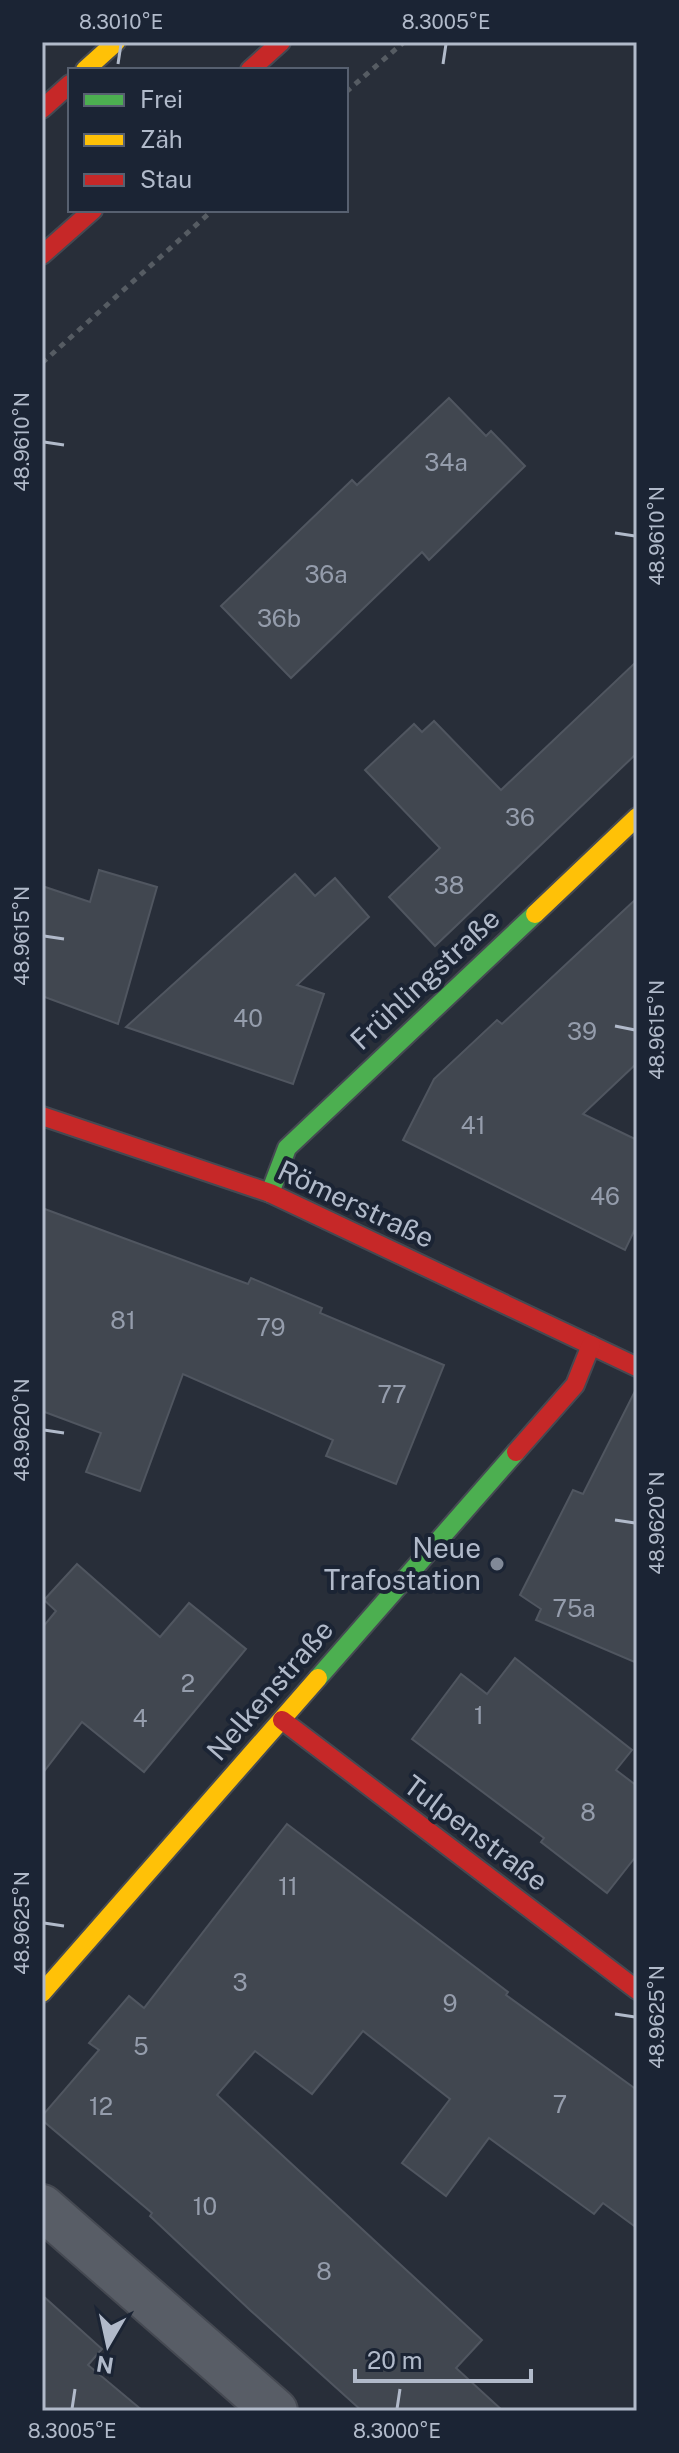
<svg xmlns="http://www.w3.org/2000/svg" width="679" height="2453" viewBox="0 0 679 2453" font-family="'Public Sans',sans-serif">
<style>
.building{fill:#414750;stroke:#505660;stroke-width:2}
.lines{fill:none;stroke-linecap:round;stroke-linejoin:round}
.street-casing{stroke:#454952;stroke-width:48}
.fast-casing{stroke:#454952;stroke-width:22}
.slow-casing{stroke:#454952;stroke-width:22}
.jam-casing{stroke:#454952;stroke-width:22}
.path{stroke:#565c63;stroke-width:5;stroke-dasharray:6 6;stroke-linecap:butt}
.street{stroke:#585d66;stroke-width:44}
.fast{stroke:#4caf50;stroke-width:18}
.slow{stroke:#ffc107;stroke-width:18}
.jam{stroke:#c62828;stroke-width:18}
.ticks{fill:none;stroke:#b1baca;stroke-width:3}
.poi-dot{fill:#818997;stroke:#1b2434;stroke-width:3}
.labels{text-anchor:middle;stroke-width:8;stroke-linejoin:round;paint-order:stroke}
.number-label{font-size:24px;fill:#959dac}
.street-label{font-size:28px;fill:#b1baca;stroke:#1b2434}
.poi-label{font-size:28px;fill:#b1baca;stroke:#1b2434;text-anchor:end}
.neatline{fill:none;stroke:#b1baca;stroke-width:3}
.ticks-label{font-size:20px;text-anchor:middle;fill:#b1baca}
</style>
<rect width="100%" height="100%" fill="#282e39"/>
<g class="building">
<path d="M449 398 486 436 491 431 525 466 429 560 422 552 291 678 221 606 352 480 357 485Z"/>
<path d="M637 661V753L435 946 389 897 440 848 365 770 414 724 422 732 434 721 501 790Z"/>
<path d="M99 870 157 887 118 1024 42 996V886L90 902Z"/>
<path d="M295 874 315 896 335 878 369 917 297 985 324 994 293 1084 126 1027Z"/>
<path d="M637 898V1063L583 1114 637 1140V1225L625 1250 403 1140 434 1079 497 1020 502 1024Z"/>
<path d="M42 1208 248 1284 251 1278 322 1308 320 1313 444 1365 396 1484 326 1456 333 1440 183 1374 140 1491 86 1472 101 1433 42 1411Z"/>
<path d="M635 1391 637 1392V1663L536 1620 541 1609 520 1595 573 1490 583 1494Z"/>
<path d="M77 1564 160 1637 189 1603 246 1649 144 1772 82 1722 42 1774V1628L56 1611 44 1600Z"/>
<path d="M515 1658 632 1750 616 1770 637 1786V1855L607 1893 541 1842 544 1838 412 1739 461 1674 487 1694Z"/>
<path d="M287 1824 508 1992 506 1995 637 2090V2228L603 2203 594 2214 489 2138 446 2196 402 2163 450 2099 363 2031 312 2094 255 2051 217 2095 482 2340 456 2368 503 2411H362L251 2311 150 2216 152 2213 42 2120V2116L99 2050 89 2043 129 1996 144 2008Z"/>
<path d="M42 2295 102 2349 88 2365 143 2411H42Z"/>
</g>
<g class="lines">
<defs>
<path id="street" d="M42 2207 275 2411"/>
<g id="fast">
<path d="M270 1193 287 1148 535 914"/>
<path d="M318 1678 516 1452"/>
</g>
<g id="slow">
<path d="M85 70 116 42"/>
<path d="M535 914 637 817"/>
<path d="M42 1993 318 1678"/>
</g>
<g id="jam">
<path d="M250 70 281 42"/>
<path d="M42 109 70 84"/>
<path d="M42 255 93 210"/>
<path d="M42 1116 270 1193 637 1367"/>
<path d="M516 1452 575 1385 591 1345"/>
<path d="M282 1720 637 1990"/>
</g>
</defs>
<use href="#street" class="street-casing"/>
<use href="#fast" class="fast-casing"/>
<use href="#slow" class="slow-casing"/>
<use href="#jam" class="jam-casing"/>
<g class="path">
<path d="M346 92 404 42"/>
<path d="M42 363 213 210"/>
</g>
<use href="#street" class="street"/>
<use href="#fast" class="fast"/>
<use href="#slow" class="slow"/>
<use href="#jam" class="jam"/>
</g>
<path class="ticks" d="M118 64 121 44M443 64 446 44M44 442 64 445M615 533 635 536M44 936 64 939M615 1026 635 1030M44 1430 64 1433M615 1520 635 1523M44 1923 64 1926M615 2014 635 2017M72 2409 75 2389M397 2409 400 2389"/>
<circle class="poi-dot" cx="497" cy="1564" r="8"/>
<g class="labels">
<g class="number-label">
<text x="446" y="471">34a</text>
<text x="326" y="583">36a</text>
<text x="279" y="627">36b</text>
<text x="520" y="826">36</text>
<text x="449" y="894">38</text>
<text x="248" y="1027">40</text>
<text x="582" y="1040">39</text>
<text x="473" y="1134">41</text>
<text x="605" y="1205">46</text>
<text x="123" y="1329">81</text>
<text x="271" y="1336">79</text>
<text x="392" y="1403">77</text>
<text x="574" y="1617">75a</text>
<text x="188" y="1692">2</text>
<text x="479" y="1724">1</text>
<text x="140" y="1727">4</text>
<text x="588" y="1821">8</text>
<text x="288" y="1895">11</text>
<text x="240" y="1991">3</text>
<text x="450" y="2012">9</text>
<text x="141" y="2055">5</text>
<text x="560" y="2113">7</text>
<text x="101" y="2115">12</text>
<text x="205" y="2215">10</text>
<text x="324" y="2280">8</text>
</g>
<g class="street-label">
<text transform="translate(425 979) rotate(-43)" y="10">Frühlingstraße</text>
<text transform="translate(356 1204) rotate(25)" y="10">Römerstraße</text>
<text transform="translate(270 1690) rotate(-49)" y="10">Nelkenstraße</text>
<text transform="translate(476 1833) rotate(37)" y="10">Tulpenstraße</text>
</g>
<g class="poi-label">
<text x="481" y="1558">Neue<tspan x="481" dy="32">Trafostation</tspan></text>
</g>
</g>
<rect width="679" height="2453" fill="none" stroke="#1b2434" stroke-width="88"/>
<rect x="68" y="68" width="280" height="144" fill="#1b2434" stroke="#576070" stroke-width="2"/>
<rect x="84" y="94" width="40" height="12" fill="#4caf50" stroke="#576070" stroke-width="2"/>
<text x="140" y="108" font-size="24" fill="#b1baca">Frei</text>
<rect x="84" y="134" width="40" height="12" fill="#ffc107" stroke="#576070" stroke-width="2"/>
<text x="140" y="148" font-size="24" fill="#b1baca">Zäh</text>
<rect x="84" y="174" width="40" height="12" fill="#c62828" stroke="#576070" stroke-width="2"/>
<text x="140" y="188" font-size="24" fill="#b1baca">Stau</text>
<g transform="translate(108 2345) rotate(189)" stroke="#1b2434" stroke-width="6" paint-order="stroke">
<path d="M0-6L14 30L0 20L-14 30Z" fill="#b1baca"/>
<text y="-12" font-size="22" font-weight="bold" text-anchor="middle" fill="#b1baca">N</text>
</g>
<path d="M355 2369v12h176v-12" fill="none" stroke="#b1baca" stroke-width="4"/>
<text x="367" y="2369" font-size="24" fill="#b1baca" stroke="#1b2434" stroke-width="6" paint-order="stroke">20 m</text>
<rect x="44" y="44" width="591" height="2365" class="neatline"/>
<g class="ticks-label">
<text x="121" y="29">8.3010°E</text>
<text x="446" y="29">8.3005°E</text>
<text transform="translate(22 442) rotate(-90)" y="7">48.9610°N</text>
<text transform="translate(657 536) rotate(-90)" y="7">48.9610°N</text>
<text transform="translate(22 936) rotate(-90)" y="7">48.9615°N</text>
<text transform="translate(657 1030) rotate(-90)" y="7">48.9615°N</text>
<text transform="translate(22 1430) rotate(-90)" y="7">48.9620°N</text>
<text transform="translate(657 1523) rotate(-90)" y="7">48.9620°N</text>
<text transform="translate(22 1923) rotate(-90)" y="7">48.9625°N</text>
<text transform="translate(657 2017) rotate(-90)" y="7">48.9625°N</text>
<text x="72" y="2438">8.3005°E</text>
<text x="397" y="2438">8.3000°E</text>
</g>
</svg>
